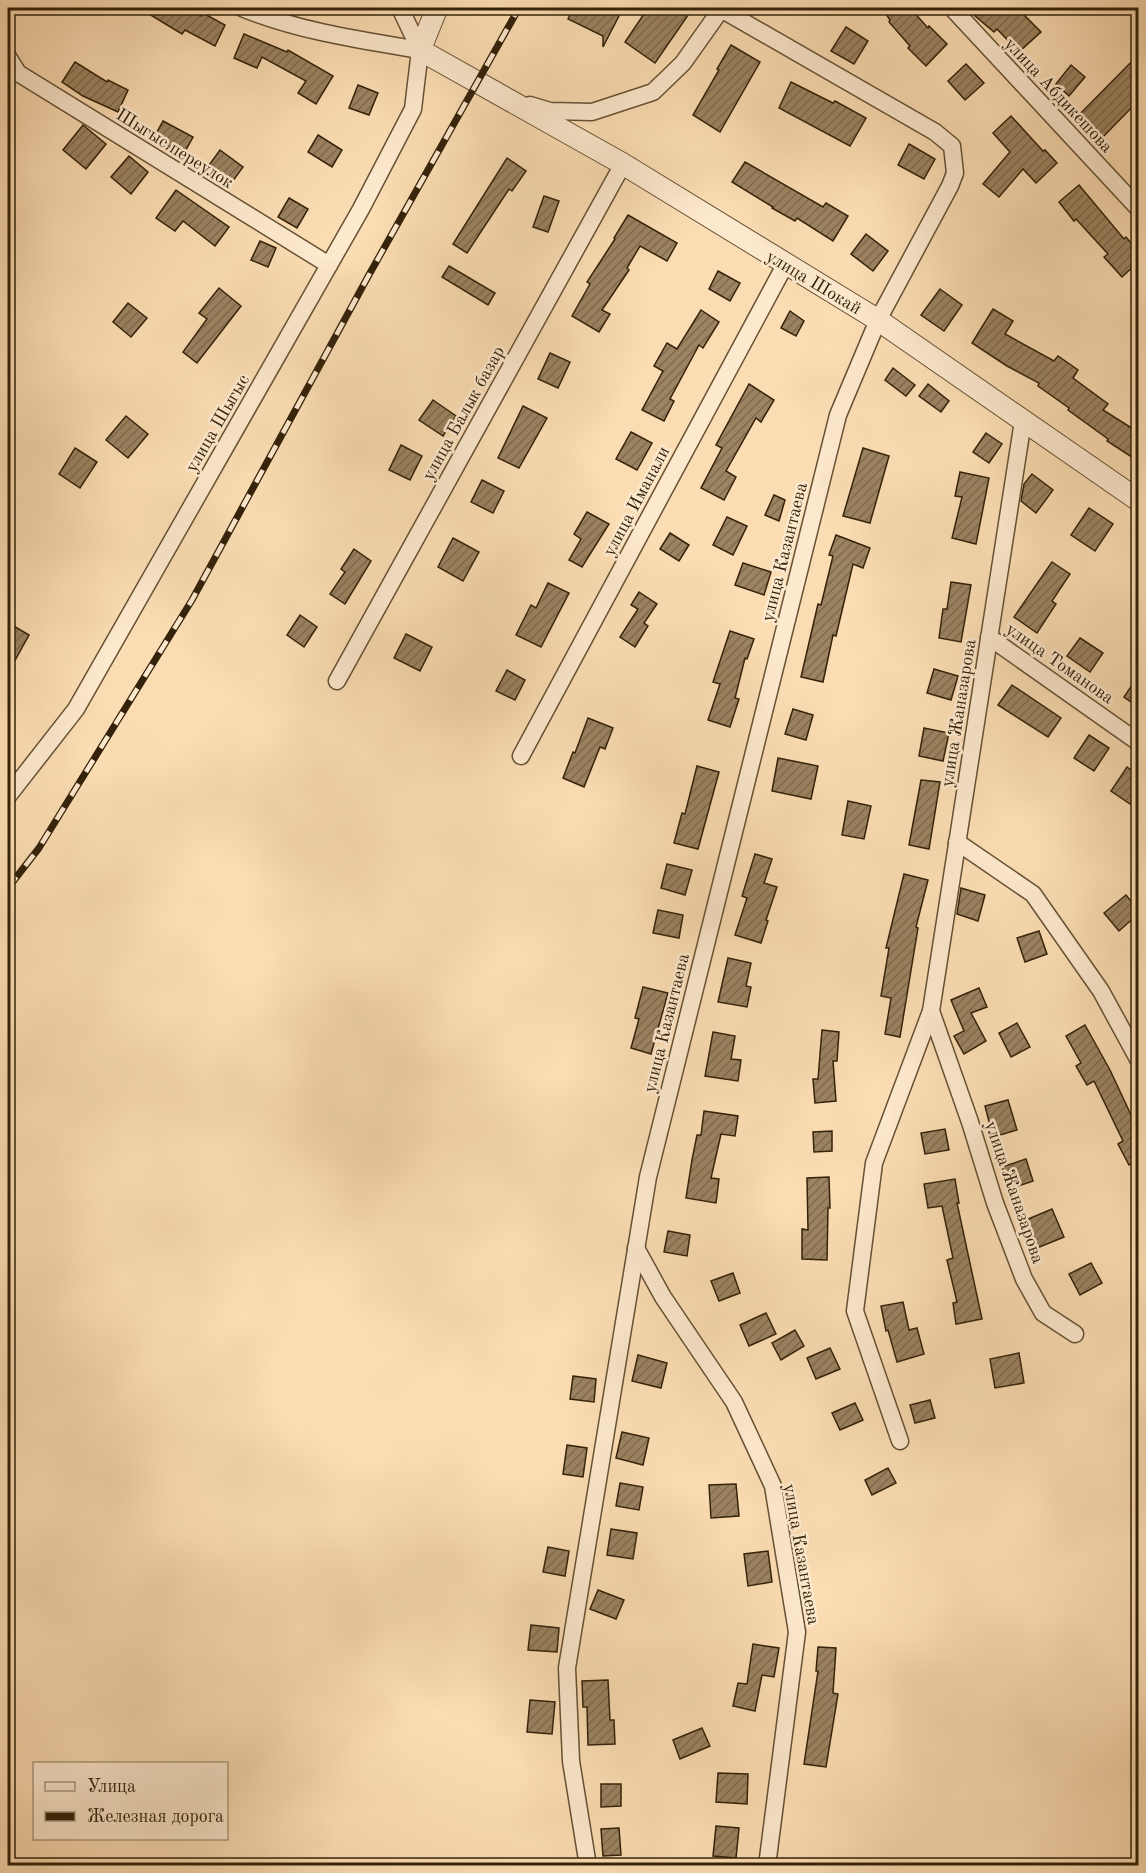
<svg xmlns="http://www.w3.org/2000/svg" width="1146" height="1873" viewBox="0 0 1146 1873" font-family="'Old Standard TT',serif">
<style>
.building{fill:url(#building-hatch);stroke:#332209;stroke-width:1.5}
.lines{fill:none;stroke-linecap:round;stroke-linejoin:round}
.minor-casing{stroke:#655134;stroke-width:19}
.tertiary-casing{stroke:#655134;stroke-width:23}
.minor{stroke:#fde9ce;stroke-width:16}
.tertiary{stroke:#fde9ce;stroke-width:21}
.rail-casing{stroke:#332209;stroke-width:7}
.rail{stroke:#fde9ce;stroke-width:4.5;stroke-dasharray:14;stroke-linecap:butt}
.labels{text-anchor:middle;stroke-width:5;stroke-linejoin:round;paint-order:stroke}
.street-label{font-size:18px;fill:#332209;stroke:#fde9ce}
</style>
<defs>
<pattern id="building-hatch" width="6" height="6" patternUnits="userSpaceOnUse" patternTransform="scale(1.5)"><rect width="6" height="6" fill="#9c8361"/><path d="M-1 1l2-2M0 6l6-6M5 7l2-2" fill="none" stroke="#806b4e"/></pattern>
</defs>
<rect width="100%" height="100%" fill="#fcddb3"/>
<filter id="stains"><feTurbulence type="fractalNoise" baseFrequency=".00333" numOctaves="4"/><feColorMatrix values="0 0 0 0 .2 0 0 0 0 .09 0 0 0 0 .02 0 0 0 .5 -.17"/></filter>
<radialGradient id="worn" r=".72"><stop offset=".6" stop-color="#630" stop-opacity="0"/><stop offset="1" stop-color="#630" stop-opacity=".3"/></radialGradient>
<g class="building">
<path d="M139 8H187L201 16 203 13 225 25 215 46 185 30 182 34Z"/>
<path d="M574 8H623L603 47V36L568 19Z"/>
<path d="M648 8H693L655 63 625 42Z"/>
<path d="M882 8H910L928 28 929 26 947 44 926 66 908 48 910 46 889 22 890 20Z"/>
<path d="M982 8H1017L1041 32 1019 52 997 29 994 32 975 16Z"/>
<path d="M846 27 868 41 854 64 831 51Z"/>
<path d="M244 34 287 52 288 50 333 76 316 104 298 93 306 81 262 57 257 68 234 58Z"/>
<path d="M731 45 760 62 720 132 693 115 719 70 717 69Z"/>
<path d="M1138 55V101L1102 138 1079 115Z"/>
<path d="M75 62 107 82 108 80 128 90 118 112 83 96 62 82Z"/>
<path d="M966 64 984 83 965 100 948 81Z"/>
<path d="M1071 65 1085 77 1069 96 1056 84Z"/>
<path d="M791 82 833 103 835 101 866 118 850 146 779 108Z"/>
<path d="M358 85 378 93 369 115 349 108Z"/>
<path d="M1011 116 1043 151 1045 150 1057 163 1036 183 1023 169 999 197 983 184 1010 152 993 133Z"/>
<path d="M163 121 193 137 182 157 152 141Z"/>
<path d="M83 125 106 144 86 169 63 150Z"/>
<path d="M318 135 342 150 332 167 308 152Z"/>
<path d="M909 144 935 159 924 179 898 165Z"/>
<path d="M220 150 243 167 227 189 204 172Z"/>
<path d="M129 156 148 172 131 194 111 177Z"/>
<path d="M507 158 526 171 512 191 509 189 467 253 453 244Z"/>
<path d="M745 162 823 207 826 203 848 216 833 241 797 218 795 221 772 208 773 207 732 182Z"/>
<path d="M1079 185 1124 239 1126 237 1138 251V262L1122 277 1104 257 1108 254 1076 219 1074 221 1059 202Z"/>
<path d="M176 190 229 227 215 246 183 221 175 231 156 218Z"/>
<path d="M544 196 559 201 548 232 533 227Z"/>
<path d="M289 198 308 209 297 228 278 217Z"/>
<path d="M628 215 677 243 667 261 640 246 627 268 629 270 602 310 610 314 599 332 572 316 590 284 587 282 615 239 614 238Z"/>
<path d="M866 234 888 251 873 271 851 254Z"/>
<path d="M260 241 276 248 268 267 251 260Z"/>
<path d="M449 266 495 293 488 305 442 277Z"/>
<path d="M718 271 740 283 730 301 709 289Z"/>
<path d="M219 288 241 306 197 363 183 352 207 319 199 313Z"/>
<path d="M940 289 962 305 944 331 921 315Z"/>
<path d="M128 303 147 318 131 337 113 322Z"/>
<path d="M993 309 1013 321 1005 334 1054 361 1058 356 1078 370 1073 378 1108 404 1103 410 1138 432V461L1107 441 1108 439 1068 410 1069 408 1038 386 1039 383 1007 366 972 343Z"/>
<path d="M701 310 719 322 703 348 699 345 670 399 674 401 664 421 642 410 663 371 654 366 667 343 677 349Z"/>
<path d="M790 311 804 321 796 336 781 328Z"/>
<path d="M550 353 570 362 558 388 538 379Z"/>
<path d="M893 368 915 385 906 396 885 380Z"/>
<path d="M749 384 774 400 761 422 756 418 726 471 736 477 724 500 701 488 722 448 716 445Z"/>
<path d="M928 384 949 401 941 412 919 396Z"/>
<path d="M433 400 456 416 443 436 419 420Z"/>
<path d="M523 406 547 418 519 468 498 458Z"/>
<path d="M126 416 148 434 128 458 106 440Z"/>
<path d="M631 432 652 443 637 470 616 459Z"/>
<path d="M986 433 1002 444 989 463 973 452Z"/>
<path d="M401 445 422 456 410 480 389 470Z"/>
<path d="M75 448 97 462 80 488 59 474Z"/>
<path d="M863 448 889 456 870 523 843 516Z"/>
<path d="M960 472 989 478 976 544 952 538 962 497 955 496Z"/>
<path d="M1032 474 1053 490 1036 513 1021 501 1024 484Z"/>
<path d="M482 480 504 491 493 513 471 502Z"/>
<path d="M774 495 785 500 779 521 765 515Z"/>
<path d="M1089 508 1113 524 1095 551 1071 535Z"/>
<path d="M587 512 609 524 582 567 569 560 581 539 574 534Z"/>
<path d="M727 517 747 526 733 555 713 545Z"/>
<path d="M670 533 689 545 679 561 660 549Z"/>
<path d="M836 535 870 548 863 568 853 564 836 636 833 635 823 682 801 677 818 604 821 605 833 556 829 555Z"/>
<path d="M453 538 479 552 463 581 438 567Z"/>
<path d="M354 549 371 561 345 604 330 594 345 572 341 569Z"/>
<path d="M1052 562 1070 574 1052 601 1056 604 1037 633 1014 617Z"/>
<path d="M743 563 771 572 764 595 735 585Z"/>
<path d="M951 582 971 585 961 642 939 638 943 609H947Z"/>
<path d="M548 583 569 593 541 647 516 635 531 605 536 608Z"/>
<path d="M639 592 657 604 644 623 648 626 635 647 620 637 638 609 631 605Z"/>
<path d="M300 615 317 627 304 647 287 635Z"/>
<path d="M12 625 29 635 8 673V632Z"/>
<path d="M730 631 754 639 747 659 745 658 735 698 739 699 730 727 708 720 720 684 713 682Z"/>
<path d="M406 634 432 647 420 671 394 658Z"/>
<path d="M1080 638 1103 653 1090 672 1067 656Z"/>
<path d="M934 669 958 676 951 700 927 693Z"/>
<path d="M507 670 525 680 515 700 496 691Z"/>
<path d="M1138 676V707L1124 697Z"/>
<path d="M1012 685 1061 718 1048 737 998 705Z"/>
<path d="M793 709 813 715 806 740 785 734Z"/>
<path d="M588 718 613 728 605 749 600 747 584 787 563 778 573 752 575 753Z"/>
<path d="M924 728 949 733 943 761 919 756Z"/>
<path d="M1089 735 1109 748 1094 771 1074 758Z"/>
<path d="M778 758 818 766 811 799 772 791Z"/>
<path d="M697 766 719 772 698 849 674 843 682 813 685 814Z"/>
<path d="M1127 767 1138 775V791L1130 804 1111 791Z"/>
<path d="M921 780 940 782 929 849 909 845Z"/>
<path d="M848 801 871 806 864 839 842 835Z"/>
<path d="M755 854 772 859 764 883 777 887 766 920 768 921 761 943 735 935 747 898 742 896Z"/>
<path d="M667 864 692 870 685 895 661 888Z"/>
<path d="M904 874 928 880 916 927 918 928 900 1037 885 1034 891 998 881 996 889 948H886Z"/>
<path d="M961 888 985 895 978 921 957 914Z"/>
<path d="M1126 895 1138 910V914L1119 931 1104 913Z"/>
<path d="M658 910 683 915 679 938 653 933Z"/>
<path d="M1039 931 1047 954 1025 962 1017 938Z"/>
<path d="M728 958 751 963 746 986 751 987 747 1007 718 1002Z"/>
<path d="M643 987 668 993 651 1054 631 1048 639 1019 635 1018Z"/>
<path d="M979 988 987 1007 971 1013 986 1041 964 1054 954 1036 964 1031 951 1000Z"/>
<path d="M1017 1023 1030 1047 1011 1057 999 1033Z"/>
<path d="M1085 1025 1110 1070 1138 1130V1159L1129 1165 1118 1144 1123 1141 1094 1081 1087 1085 1076 1066 1081 1063 1066 1036Z"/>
<path d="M822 1030 839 1032 837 1061H833L836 1101 815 1103 813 1079H818Z"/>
<path d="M713 1032 735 1036 731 1059 741 1060 738 1081 705 1076Z"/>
<path d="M1008 1100 1017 1130 993 1137 985 1106Z"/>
<path d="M704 1111 738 1116 735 1136 721 1134 711 1178 719 1179 716 1203 686 1198 692 1160 697 1135H701Z"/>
<path d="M945 1129 949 1150 925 1154 921 1133Z"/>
<path d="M832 1131V1151L814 1152 813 1132Z"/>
<path d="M1026 1159 1033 1181 1009 1189 1002 1167Z"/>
<path d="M829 1177 830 1208H828L827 1260 802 1259V1229L808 1230 807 1178Z"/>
<path d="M955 1179 959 1203H957L982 1319 956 1324 953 1303 957 1302 947 1260 953 1258 942 1206 928 1208 924 1184Z"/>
<path d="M1052 1209 1064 1237 1037 1248 1026 1220Z"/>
<path d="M668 1231 690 1235 687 1256 664 1252Z"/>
<path d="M1091 1263 1102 1283 1080 1295 1069 1274Z"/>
<path d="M733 1273 740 1293 719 1301 711 1281Z"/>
<path d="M903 1302 909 1330 917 1328 924 1354 897 1362 888 1330 886 1331 881 1306Z"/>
<path d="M766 1313 776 1334 749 1346 740 1325Z"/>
<path d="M795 1330 804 1346 781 1360 772 1343Z"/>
<path d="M830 1348 840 1369 816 1379 807 1358Z"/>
<path d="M1019 1353 1024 1383 995 1388 990 1359Z"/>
<path d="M638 1355 667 1363 661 1388 632 1381Z"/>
<path d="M573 1376 596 1379 594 1402 570 1399Z"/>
<path d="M930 1400 935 1418 915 1423 910 1405Z"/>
<path d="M855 1403 863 1420 840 1430 832 1413Z"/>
<path d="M622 1432 649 1438 643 1465 616 1458Z"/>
<path d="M567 1445 587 1448 583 1477 563 1474Z"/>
<path d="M888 1468 896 1483 872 1495 865 1480Z"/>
<path d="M620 1483 643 1487 639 1510 616 1506Z"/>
<path d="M736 1484 739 1516 711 1518 709 1485Z"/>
<path d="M611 1529 637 1533 633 1559 607 1555Z"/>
<path d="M548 1547 569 1551 565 1576 543 1572Z"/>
<path d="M768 1551 772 1582 748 1586 744 1554Z"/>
<path d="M598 1590 624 1600 616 1619 590 1609Z"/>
<path d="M531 1625 559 1628 557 1652 528 1650Z"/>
<path d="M753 1644 779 1648 774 1677 762 1675 755 1711 733 1706 738 1683 747 1684Z"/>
<path d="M818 1647 836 1648 833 1693 838 1694 826 1767 804 1764 818 1671H816Z"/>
<path d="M608 1680 610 1720H614L615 1744 588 1745 587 1707H583L582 1681Z"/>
<path d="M530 1700 555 1702 552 1734 527 1732Z"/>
<path d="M702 1728 710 1746 680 1759 673 1740Z"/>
<path d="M718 1773 748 1774 747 1804 716 1802Z"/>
<path d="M601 1784H621V1806L601 1807Z"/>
<path d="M716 1826 739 1828 736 1858 713 1856Z"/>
<path d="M619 1828 621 1855 603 1856 601 1829Z"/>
</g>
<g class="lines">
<defs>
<g id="minor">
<path d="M242 8C298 31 360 40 420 50"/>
<path d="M400 8 420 50"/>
<path d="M952 8 1138 208"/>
<path d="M8 57 18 73 329 265"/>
<path d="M530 105 550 111 592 112 653 92 683 63 722 8"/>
<path d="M989 637 1138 742"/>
<path d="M337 681 623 164"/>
<path d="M521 756 785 265"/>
<path d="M8 796 76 709 361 209 413 109 420 50"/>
<path d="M957 842 1033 894 1101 991 1138 1059"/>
<path d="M931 1011 970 1122 995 1203 1024 1279 1043 1313 1075 1334"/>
<path d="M636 1248 663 1297 734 1402 773 1486 797 1632 767 1866"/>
<path d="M900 1441 855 1311 874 1163 931 1011 1023 421"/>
<path d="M588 1866 571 1761 567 1668 648 1177 838 415 878 320 950 186 955 173 952 146 935 132 721 9"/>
</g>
<path id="tertiary" d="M437 8 420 50 623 164 878 320 1138 500"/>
</defs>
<use href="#minor" class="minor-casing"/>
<use href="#tertiary" class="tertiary-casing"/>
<use href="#minor" class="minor"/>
<use href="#tertiary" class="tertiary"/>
<defs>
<g id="rail">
<path d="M535 9V8"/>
<path d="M8 888 39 848 192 600 370 273 519 8"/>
</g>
</defs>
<use href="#rail" class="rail-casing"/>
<use href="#rail" class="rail"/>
</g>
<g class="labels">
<g class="street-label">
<text transform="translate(1059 95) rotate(47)" y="6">улица Абдикешова</text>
<text transform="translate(175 148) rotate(32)" y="6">Шыгыс переулок</text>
<text transform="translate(814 282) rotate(31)" y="6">улица Шокай</text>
<text transform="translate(463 413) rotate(-61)" y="6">улица Балык базар</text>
<text transform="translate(217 423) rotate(-60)" y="6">улица Шыгыс</text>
<text transform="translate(636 501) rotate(-62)" y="6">улица Иманали</text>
<text transform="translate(784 552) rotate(-76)" y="6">улица Казантаева</text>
<text transform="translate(1060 663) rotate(35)" y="6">улица Томанова</text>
<text transform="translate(958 713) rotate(-81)" y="6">улица Жаназарова</text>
<text transform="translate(666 1023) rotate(-76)" y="6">улица Казантаева</text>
<text transform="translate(1015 1192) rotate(71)" y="6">улица Жаназарова</text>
<text transform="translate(802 1554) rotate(80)" y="6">улица Казантаева</text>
</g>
</g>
<rect width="1146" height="1873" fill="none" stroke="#fcddb3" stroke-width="30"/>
<rect x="9" y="9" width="1128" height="1855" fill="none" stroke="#332209" stroke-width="3"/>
<rect x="15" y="15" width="1116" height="1843" fill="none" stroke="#332209" stroke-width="1.5"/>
<rect x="33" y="1762" width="195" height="78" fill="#fde9ce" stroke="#ac997f" stroke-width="1.5"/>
<rect x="45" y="1782" width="30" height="9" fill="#fde9ce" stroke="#ac997f" stroke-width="1.5"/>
<text x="87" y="1792" font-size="18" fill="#332209">Улица</text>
<rect x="45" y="1812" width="30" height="9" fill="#332209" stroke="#ac997f" stroke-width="1.5"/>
<text x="87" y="1822" font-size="18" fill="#332209">Железная дорога</text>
<rect width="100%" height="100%" filter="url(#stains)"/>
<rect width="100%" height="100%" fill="url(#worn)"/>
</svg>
